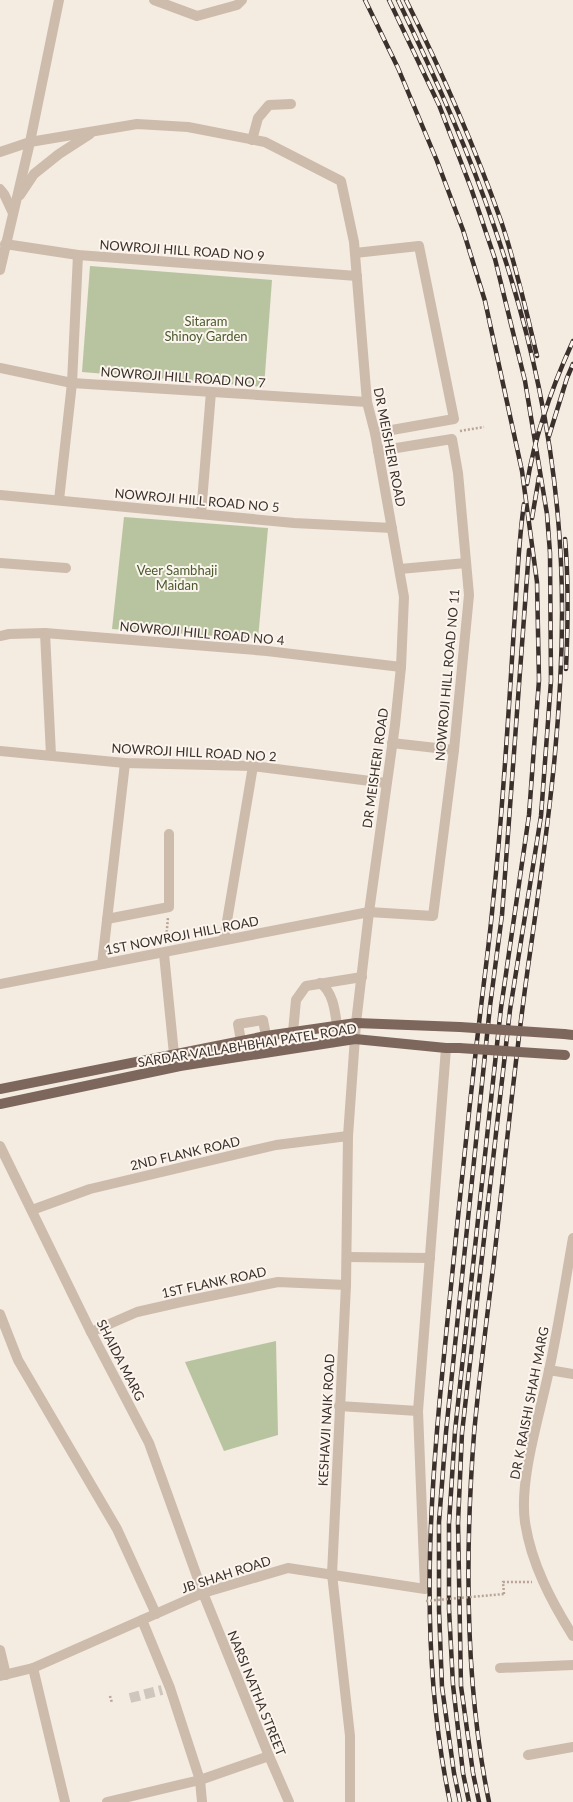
<svg xmlns="http://www.w3.org/2000/svg" width="573" height="1802" viewBox="0 0 573 1802" font-family="Lato,sans-serif">
<style>
.green{fill:#b8c4a0}
.lines{fill:none;stroke-linecap:round;stroke-linejoin:round}
.minor-tunnel{stroke:#cfc6bd;stroke-width:10;stroke-dasharray:10 5;stroke-linecap:butt}
.path{stroke:#b9a596;stroke-width:2.5;stroke-dasharray:2 2;stroke-linecap:butt}
.minor{stroke:#cdbbac;stroke-width:10}
.major{stroke:#7d675c;stroke-width:10}
.rail-casing{stroke:#3b302b;stroke-width:4.5}
.rail{stroke:#fbf5ee;stroke-width:3;stroke-dasharray:9;stroke-linecap:butt}
.path-bridge{stroke:#b9a596;stroke-width:2.5;stroke-dasharray:2 2;stroke-linecap:butt}
.major-bridge{stroke:#7d675c;stroke-width:10}
.labels{text-anchor:middle;stroke-width:4;stroke-linejoin:round;paint-order:stroke}
.street-label{font-size:13px;fill:#3b302b;stroke:#fbf5ee}
.park-label{font-size:13px;fill:#4a5a2e;stroke:#fbf5ee}
</style>
<rect width="100%" height="100%" fill="#f4ebe1"/>
<g class="green">
<path d="M90 266 272 280 264 387 82 372Z"/>
<path d="M124 517 268 528 258 639 112 629Z"/>
<path d="M276 1341 278 1435 224 1451 185 1362Z"/>
</g>
<g class="lines">
<path class="minor-tunnel" d="M130 1698 162 1690"/>
<g class="path">
<path d="M460 431 484 427"/>
<path d="M166 940 168 917"/>
<path d="M504 1594 503 1582H532"/>
<path d="M110 1696 112 1703"/>
</g>
<g class="minor">
<path d="M154 0 197 16 237 5 242 0"/>
<path d="M252 140 258 118 269 105 291 104"/>
<path d="M0 152 30 142 137 124 188 127 265 142 341 181 354 242 367 402 375 433 404 597 401 667 395 725 369 912 356 1023 348 1136 346 1285 332 1574 350 1736V1802"/>
<path d="M0 189 4 194 13 213"/>
<path d="M20 195 34 174 59 154 90 134"/>
<path d="M5 244 78 255 357 276"/>
<path d="M355 253 419 246 454 419 375 433"/>
<path d="M0 270 30 142 59 0"/>
<path d="M0 368 72 383 367 402"/>
<path d="M0 495 294 523 392 528"/>
<path d="M59 500 72 383 78 255"/>
<path d="M201 514 211 392"/>
<path d="M0 563 66 568"/>
<path d="M400 569 466 563"/>
<path d="M45 633 51 755"/>
<path d="M0 636 9 634 45 633 267 651 401 667"/>
<path d="M392 743 454 750"/>
<path d="M0 751 125 763 253 766 386 783"/>
<path d="M107 919 169 907V834"/>
<path d="M224 939 253 766"/>
<path d="M164 954 174 1054 180 1066"/>
<path d="M102 964 125 763"/>
<path d="M320 983C333 992 335 1010 337 1026"/>
<path d="M0 984 369 912 433 916 454 750 469 595 458 473 452 439 378 451"/>
<path d="M293 1032 296 1000 306 986 362 977"/>
<path d="M241 1041 238 1024 263 1020 266 1036"/>
<path d="M0 1146 91 1332 149 1443 203 1593 269 1756 289 1802"/>
<path d="M32 1210 90 1189 276 1145 348 1136"/>
<path d="M573 1238C565 1283 558 1330 548 1375 539 1417 519 1480 525 1522 531 1563 551 1601 573 1636"/>
<path d="M347 1257 430 1258"/>
<path d="M0 1314 18 1360 117 1529 156 1614"/>
<path d="M91 1332 137 1312 181 1302 278 1282 346 1285"/>
<path d="M549 1370 573 1374"/>
<path d="M339 1406 418 1411"/>
<path d="M142 1620 170 1688 200 1780 202 1802"/>
<path d="M0 1650 6 1675"/>
<path d="M33 1668 65 1802"/>
<path d="M500 1668 573 1665"/>
<path d="M0 1676 33 1668 203 1593 288 1568 425 1589 418 1411 446 1048"/>
<path d="M528 1755 573 1747"/>
<path d="M107 1802 200 1780 269 1756"/>
</g>
<g class="major">
<path d="M564 1034 573 1035"/>
<path d="M0 1089 266 1036 356 1023 460 1027"/>
<path d="M0 1104 180 1066 355 1039 446 1048H459"/>
</g>
<defs>
<g id="rail">
<path d="M365 0 398 68 437 161 463 230 485 301 522 471 537 582 539 680 529 815 501 1008 455 1431 449 1523V1609L453 1685 463 1773 469 1802"/>
<path d="M389 0 439 105 471 188 495 259 525 381 547 514 550 553 551 681 541 816 510 1010 462 1433 458 1523 461 1686 473 1773 479 1802"/>
<path d="M398 0C434 75 469 151 495 229 532 336 556 450 561 563 567 698 547 833 528 967 514 1067 504 1169 493 1269 486 1324 479 1379 474 1434 465 1553 465 1685 489 1802"/>
<path d="M406 0C442 72 474 145 501 221 516 265 526 310 537 356"/>
<path d="M549 436 567 378 573 364"/>
<path d="M527 484C535 434 552 387 573 341"/>
<path d="M532 518 539 477"/>
<path d="M565 539C569 583 568 626 566 669"/>
<path d="M450 1802C415 1638 432 1471 449 1306 459 1206 469 1106 481 1007 485 972 490 937 493 902 503 811 508 720 514 628 517 587 518 545 524 504"/>
<path d="M460 1802 454 1773 442 1687 439 1610V1522L446 1432 490 1006 502 915 529 550"/>
</g>
</defs>
<use href="#rail" class="rail-casing"/>
<use href="#rail" class="rail"/>
<path class="path-bridge" d="M426 1601 504 1594"/>
<g class="major-bridge">
<path d="M460 1027 564 1034"/>
<path d="M459 1048 565 1055"/>
</g>
</g>
<g class="labels">
<g class="street-label">
<text transform="translate(182 250) rotate(4)" y="5">NOWROJI HILL ROAD NO 9</text>
<text transform="translate(183 377) rotate(4)" y="5">NOWROJI HILL ROAD NO 7</text>
<text transform="translate(390 447) rotate(79)" y="5">DR MEISHERI ROAD</text>
<text transform="translate(197 500) rotate(5)" y="5">NOWROJI HILL ROAD NO 5</text>
<text transform="translate(202 633) rotate(5)" y="5">NOWROJI HILL ROAD NO 4</text>
<text transform="translate(447 675) rotate(-85)" y="5">NOWROJI HILL ROAD NO 11</text>
<text transform="translate(194 752) rotate(3)" y="5">NOWROJI HILL ROAD NO 2</text>
<text transform="translate(375 768) rotate(-82)" y="5">DR MEISHERI ROAD</text>
<text transform="translate(182 935) rotate(-11)" y="5">1ST NOWROJI HILL ROAD</text>
<text transform="translate(247 1045) rotate(-9)" y="5">SARDAR VALLABHBHAI PATEL ROAD</text>
<text transform="translate(185 1153) rotate(-13)" y="5">2ND FLANK ROAD</text>
<text transform="translate(214 1282) rotate(-12)" y="5">1ST FLANK ROAD</text>
<text transform="translate(121 1360) rotate(63)" y="5">SHAIDA MARG</text>
<text transform="translate(529 1403) rotate(-79)" y="5">DR K RAISHI SHAH MARG</text>
<text transform="translate(326 1420) rotate(-87)" y="5">KESHAVJI NAIK ROAD</text>
<text transform="translate(226 1574) rotate(-18)" y="5">JB SHAH ROAD</text>
<text transform="translate(257 1693) rotate(68)" y="5">NARSI NATHA STREET</text>
</g>
<g class="park-label">
<text x="206" y="326">Sitaram<tspan x="206" dy="15">Shinoy Garden</tspan></text>
<text x="177" y="575">Veer Sambhaji<tspan x="177" dy="15">Maidan</tspan></text>
</g>
</g>
</svg>
